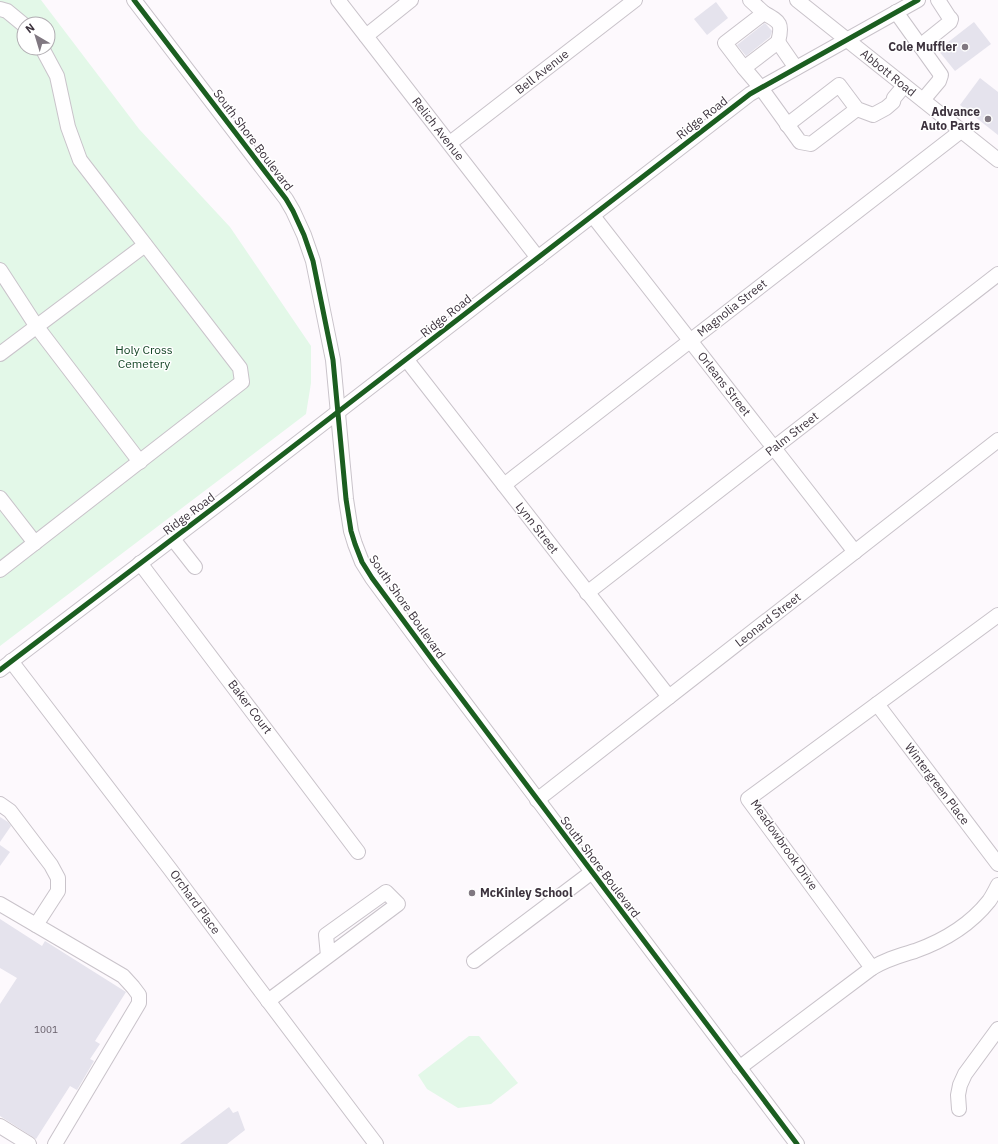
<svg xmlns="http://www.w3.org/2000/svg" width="998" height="1144" viewBox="0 0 998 1144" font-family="'IBM Plex Sans',sans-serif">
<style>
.green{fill:#e3f8e8;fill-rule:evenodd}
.building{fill:#e5e3ed}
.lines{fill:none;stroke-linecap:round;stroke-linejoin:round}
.minor-casing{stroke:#c9c3ca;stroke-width:16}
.minor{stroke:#fffeff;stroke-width:14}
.cycleway-casing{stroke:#fff;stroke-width:8}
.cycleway{stroke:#1b5e20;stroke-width:5}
.poi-dot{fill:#807881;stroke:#fff;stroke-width:1.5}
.labels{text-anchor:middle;stroke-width:3;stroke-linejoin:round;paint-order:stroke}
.number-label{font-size:10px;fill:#68606b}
.poi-label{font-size:12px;font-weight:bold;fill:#3d333e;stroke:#fff;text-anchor:end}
.street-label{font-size:12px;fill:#3d333e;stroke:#fff}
.park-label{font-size:12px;fill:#124424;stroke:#fff}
</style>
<rect width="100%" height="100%" fill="#fdf9fd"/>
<g class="green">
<path d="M0 0H41L139 129 230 227 311 346V383L306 414 0 646ZM24 24H48V48H24Z"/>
<path d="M469 1036H479L518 1083 491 1104 458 1108 427 1089 418 1075Z"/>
</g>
<g class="building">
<path d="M716 2 728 18 707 35 694 19Z"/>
<path d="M974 22 991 44 955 71 938 50Z"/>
<path d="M765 23 772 31 770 37 746 56 737 45Z"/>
<path d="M980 78 998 92V135L960 105Z"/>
<path d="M0 817 8 822 11 826 0 842Z"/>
<path d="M0 845 10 852 0 866Z"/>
<path d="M0 919 42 946 45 941 126 992 95 1041 100 1044 90 1059 94 1061 77 1090 70 1086 36 1139 0 1116V1004L17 978 0 968Z"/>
<path d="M229 1107 233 1113 238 1111 245 1130 227 1144H180Z"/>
</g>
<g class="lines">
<defs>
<g id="minor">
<path d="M134 0 286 199 293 211 304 235 313 261 333 360 346 499 351 531 355 544 362 562 372 578 434 662 797 1144"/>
<path d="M338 0 538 258"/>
<path d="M750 0 764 13"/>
<path d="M797 0 998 160"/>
<path d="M0 9 7 11 24 25"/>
<path d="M896 12 941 75 939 81 923 100"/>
<path d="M366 36 411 0"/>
<path d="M920 46 950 22 951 19 949 17 938 0"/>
<path d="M744 68 725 43 764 13C780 22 783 23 778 42"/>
<path d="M796 68 778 42 744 68 761 88 800 142 811 144 857 109"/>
<path d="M787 125 839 85 857 109 873 115 886 108 893 102 894 98 904 86"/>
<path d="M450 143 635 0"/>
<path d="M593 216 855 552"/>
<path d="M0 270 37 327 140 462"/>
<path d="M0 354 145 245"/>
<path d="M406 359 669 697"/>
<path d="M504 485 961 131"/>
<path d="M0 498 35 543"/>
<path d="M173 539 195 567"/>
<path d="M140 563 358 852"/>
<path d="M0 570 229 392 242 382 240 368 80 160 68 127 57 76 42 48"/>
<path d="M587 593 998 274"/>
<path d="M11 661 170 869 254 982 376 1144"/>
<path d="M0 670 229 496 750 94 918 0"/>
<path d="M877 704 998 864"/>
<path d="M537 800 998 440"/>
<path d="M0 804 10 811 51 865 58 878V891L36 925 0 904"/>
<path d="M36 925 123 976 133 987 139 995V1003L55 1144"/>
<path d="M474 961 592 872"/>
<path d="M872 968 748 799 998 615"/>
<path d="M268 1001 398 904 386 892 326 935 328 956"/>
<path d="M739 1068 872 968C887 959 899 956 915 951 943 941 970 925 989 901 992 897 995 891 998 885"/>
<path d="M959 1109 958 1095 960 1085 965 1074 998 1029"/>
<path d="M0 1126 29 1144"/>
</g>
</defs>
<use href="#minor" class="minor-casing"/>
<use href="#minor" class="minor"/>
<defs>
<g id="cycleway">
<path d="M134 0 286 199 293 211 304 235 313 261 333 360 346 499 351 531 355 544 362 562 372 578 434 662 797 1144"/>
<path d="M0 670 229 496 750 94 918 0"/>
</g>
</defs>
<use href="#cycleway" class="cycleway-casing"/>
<use href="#cycleway" class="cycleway"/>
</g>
<g class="poi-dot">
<circle cx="965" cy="47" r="4"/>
<circle cx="988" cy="119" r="4"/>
<circle cx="472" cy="893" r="4"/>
</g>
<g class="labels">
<g class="number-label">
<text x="46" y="1033">1001</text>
</g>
<g class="poi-label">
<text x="957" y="51">Cole Muffler</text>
<text x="980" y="116">Advance<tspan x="980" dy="14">Auto Parts</tspan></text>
<text x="480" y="897" text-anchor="start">McKinley School</text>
</g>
<g class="street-label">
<text transform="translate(542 72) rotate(-38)" y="4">Bell Avenue</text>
<text transform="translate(888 73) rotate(39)" y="4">Abbott Road</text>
<text transform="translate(702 118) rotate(-38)" y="4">Ridge Road</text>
<text transform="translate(438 129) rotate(52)" y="4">Relich Avenue</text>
<text transform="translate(253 140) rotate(53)" y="4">South Shore Boulevard</text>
<text transform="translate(732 308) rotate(-38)" y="4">Magnolia Street</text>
<text transform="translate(446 316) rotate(-38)" y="4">Ridge Road</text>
<text transform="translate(724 384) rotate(52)" y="4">Orleans Street</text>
<text transform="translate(792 434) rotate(-38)" y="4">Palm Street</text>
<text transform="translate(189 514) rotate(-37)" y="4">Ridge Road</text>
<text transform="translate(537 528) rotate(52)" y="4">Lynn Street</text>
<text transform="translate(407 607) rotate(55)" y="4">South Shore Boulevard</text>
<text transform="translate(768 620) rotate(-38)" y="4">Leonard Street</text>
<text transform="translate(250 707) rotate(53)" y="4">Baker Court</text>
<text transform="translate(937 784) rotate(53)" y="4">Wintergreen Place</text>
<text transform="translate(784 845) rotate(55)" y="4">Meadowbrook Drive</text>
<text transform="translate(600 867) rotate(53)" y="4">South Shore Boulevard</text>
<text transform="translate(195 902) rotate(54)" y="4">Orchard Place</text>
</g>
<g class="park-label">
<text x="144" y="354">Holy Cross<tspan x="144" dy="14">Cemetery</tspan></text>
</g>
</g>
<g transform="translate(36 36) rotate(322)"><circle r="19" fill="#ffffff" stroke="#b1adb2"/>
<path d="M0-3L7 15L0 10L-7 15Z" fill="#807881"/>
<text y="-6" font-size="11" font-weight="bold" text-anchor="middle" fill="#3d333e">N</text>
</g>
</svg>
